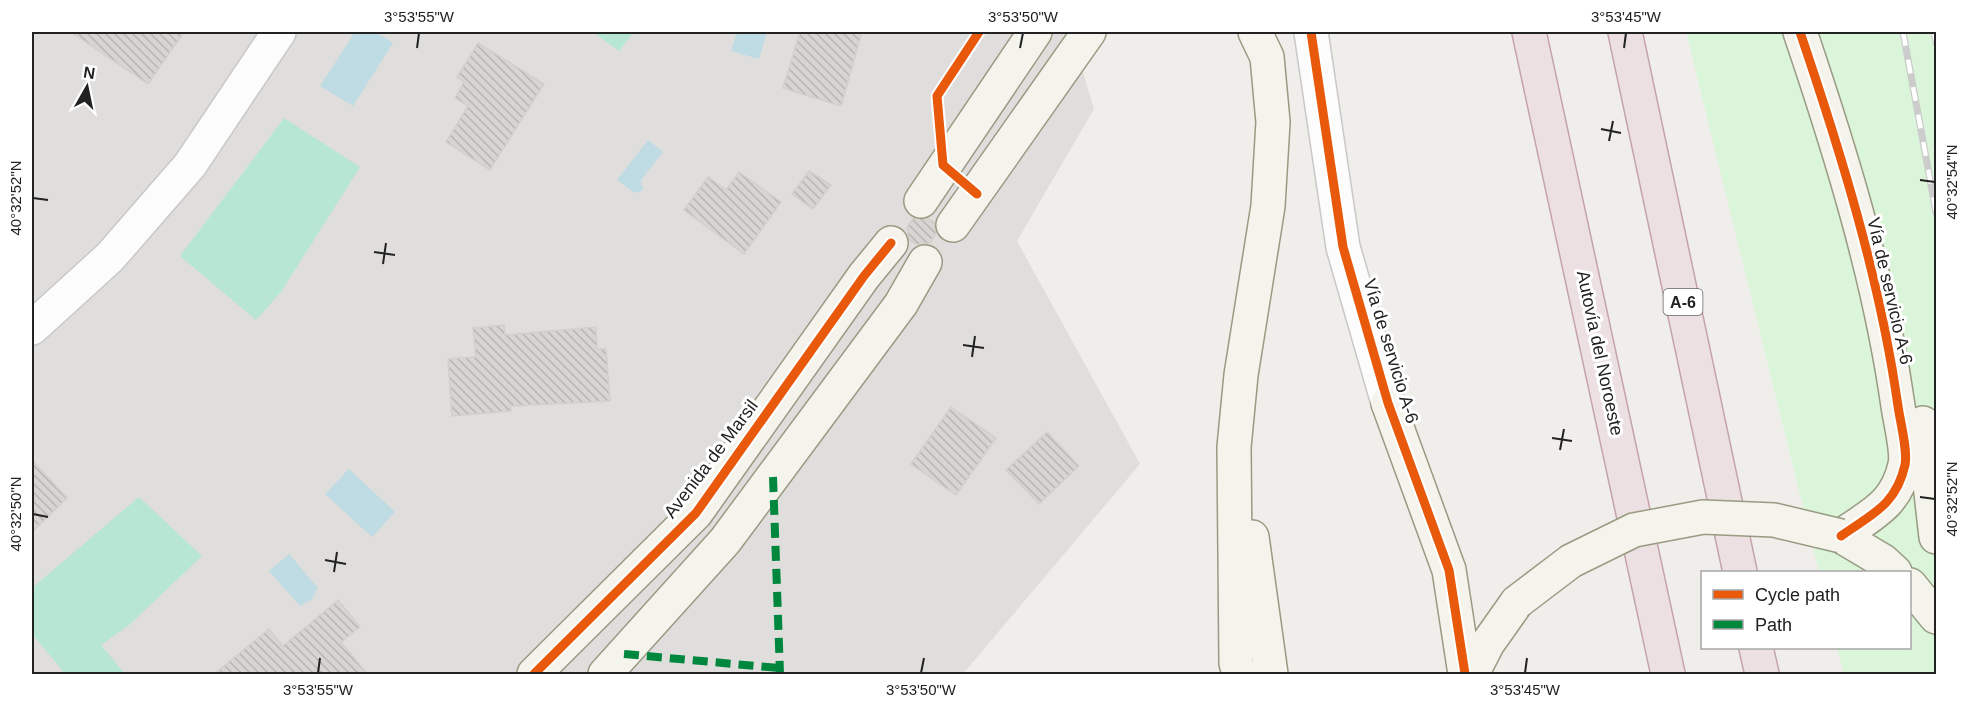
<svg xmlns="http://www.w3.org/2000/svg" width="1968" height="706" viewBox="0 0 1968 706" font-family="Arial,sans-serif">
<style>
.residential{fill:#dfdedc}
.park{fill:#daf5da}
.pitch{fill:#b7e6d2}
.water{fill:#bfdbe3}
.building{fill:url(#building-back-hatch);stroke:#d3d0cc;stroke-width:1.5}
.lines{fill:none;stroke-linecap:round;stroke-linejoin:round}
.street-casing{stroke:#c9c8c7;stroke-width:36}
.secondary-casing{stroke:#999a82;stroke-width:36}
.highway-casing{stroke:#c5a2ac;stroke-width:36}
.street{stroke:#fdfcfc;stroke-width:33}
.secondary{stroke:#f4f4ed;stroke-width:33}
.highway{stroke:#ece0e2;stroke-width:33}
.rail-casing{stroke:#ccc;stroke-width:7}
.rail{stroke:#fff;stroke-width:4.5;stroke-dasharray:14;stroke-linecap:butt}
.secondary-bridge-casing{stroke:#999a82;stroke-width:36;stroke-linecap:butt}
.secondary-bridge{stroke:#f4f4ed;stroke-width:33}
.quiet{stroke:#00873e;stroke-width:8;stroke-dasharray:15 8;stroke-linecap:butt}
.cycleway-casing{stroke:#fff;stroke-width:13}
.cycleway{stroke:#e8590c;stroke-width:9}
.ticks{fill:none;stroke:#222;stroke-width:2}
.labels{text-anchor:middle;stroke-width:6;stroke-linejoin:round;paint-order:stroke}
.shield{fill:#fff;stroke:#646464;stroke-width:1.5}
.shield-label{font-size:16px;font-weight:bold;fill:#222}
.street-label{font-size:18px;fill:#222;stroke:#fff}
.neatline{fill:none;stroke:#222;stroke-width:2}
.ticks-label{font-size:15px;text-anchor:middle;fill:#222}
</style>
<defs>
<pattern id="building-back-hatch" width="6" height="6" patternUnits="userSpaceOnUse" patternTransform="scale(1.5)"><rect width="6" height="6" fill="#d7d4d2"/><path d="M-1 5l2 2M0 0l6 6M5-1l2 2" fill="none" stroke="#b8b6b4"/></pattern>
</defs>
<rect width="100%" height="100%" fill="#f0eeeb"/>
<path class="residential" d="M32 32H1071L1094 109 1017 241 1140 464 963 674H32Z"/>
<path class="park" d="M1686 32H1936V674H1844L1837 648H1910V572H1819Z"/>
<g class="pitch">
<path d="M593 32H634L619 51Z"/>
<path d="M284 118 360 167 281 292 256 320 180 256Z"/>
<path d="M139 497 202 556 129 625 101 645 125 674H60L63 671 32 634V588Z"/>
</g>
<g class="water">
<path d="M355 32H376L393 43 353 106 320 86Z"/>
<path d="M737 32H767L759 59 731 51Z"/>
<path d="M648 140 663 152 641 180 643 190 635 193 617 180Z"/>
<path d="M349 469 395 512 372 537 325 494Z"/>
<path d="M289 554 318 588 312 599 300 606 269 571Z"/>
</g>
<g class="building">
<path d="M71 32H184L148 84Z"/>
<path d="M800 32H862L841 106 783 88Z"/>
<path d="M478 43 544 84 490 170 446 142 468 106 455 98 464 82 457 77Z"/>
<path d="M809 171 831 185 813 209 792 194Z"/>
<path d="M739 172 781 202 744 254 684 210 708 177 726 190Z"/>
<path d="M913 218H927L934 222 936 233 930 243 918 245 909 240 907 228Z"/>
<path d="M504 325 505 335 596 327 597 349H606L610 401 510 406 511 411 452 416 448 359 476 357 473 328Z"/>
<path d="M951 407 996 438 956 495 911 464Z"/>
<path d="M1047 432 1079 466 1039 504 1006 470Z"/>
<path d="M32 460 67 498 32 532Z"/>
<path d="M338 600 360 627 341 642 368 675H213L269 629 283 646Z"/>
</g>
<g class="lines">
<defs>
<g id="street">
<path d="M1311 32 1343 247 1388 403"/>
<path d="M32 328 110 257 190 165 279 32"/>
</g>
<g id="secondary">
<path d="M1800 32C1841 153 1880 279 1898 406 1900 421 1908 451 1905 465 1896 505 1872 514 1841 536L1883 561 1895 572"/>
<path d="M921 201 1035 32"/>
<path d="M953 225 1089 32"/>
<path d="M1388 403 1449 570 1465 674"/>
<path d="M1923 423 1936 537"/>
<path d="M1252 537 1271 674"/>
<path d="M1910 585 1936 617"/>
<path d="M534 674 696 513 864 276 891 243"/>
<path d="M605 674 725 541 901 304 925 262"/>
<path d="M1239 674 1236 663 1234 447 1241 375 1268 206 1273 122 1267 57 1255 32"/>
<path d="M1472 674 1488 643 1517 602"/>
</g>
<g id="highway">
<path d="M1529 32 1668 674"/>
<path d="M1625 32 1740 572"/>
<path d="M1756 648 1762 674"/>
</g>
</defs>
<use href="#street" class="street-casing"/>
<use href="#secondary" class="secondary-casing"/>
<use href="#highway" class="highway-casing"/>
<use href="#street" class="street"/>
<use href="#secondary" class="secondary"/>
<use href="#highway" class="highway"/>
<defs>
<g id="rail">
<path d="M1903 32 1936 212"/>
<path d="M1934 32 1936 42"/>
</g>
</defs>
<use href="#rail" class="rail-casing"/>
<use href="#rail" class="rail"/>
<defs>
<path id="secondary-bridge" d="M1517 602 1571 561 1634 530 1703 517 1774 520 1841 536"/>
</defs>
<use href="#secondary-bridge" class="secondary-bridge-casing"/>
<use href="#secondary-bridge" class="secondary-bridge"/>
<g class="quiet">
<path d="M773 477 780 674"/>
<path d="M624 654 778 668"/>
</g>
<defs>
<g id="cycleway">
<path d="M1311 32 1343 247 1388 403 1449 570 1465 674"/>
<path d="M1800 32C1841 153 1880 279 1898 406 1900 421 1908 451 1905 465 1896 505 1872 514 1841 536"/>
<path d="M977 194 943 165 937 96 979 32"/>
<path d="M534 674 696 513 864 276 891 243"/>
</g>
</defs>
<use href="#cycleway" class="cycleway-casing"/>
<use href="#cycleway" class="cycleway"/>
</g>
<path class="ticks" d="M417 48 419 33M1020 48 1023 33M1624 48 1626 33M1601 129 1621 133M1609 141 1613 121M1920 180 1935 182M33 198 48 200M374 252 395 255M383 264 386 243M963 345 984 348M972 357 975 336M1552 438 1572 441M1560 450 1564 429M1920 497 1935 499M33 514 48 517M325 560 346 564M334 572 337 552M318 673 320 658M921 673 924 658M1525 673 1527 658"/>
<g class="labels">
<rect class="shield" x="1663.5" y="289" width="39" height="26" rx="4.5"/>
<g class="shield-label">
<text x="1683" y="308">A-6</text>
</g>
<g class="street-label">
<text transform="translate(1890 291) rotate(77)" y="6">Vía de servicio A-6</text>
<text transform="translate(1391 351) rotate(73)" y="6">Vía de servicio A-6</text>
<text transform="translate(1600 353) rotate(78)" y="6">Autovía del Noroeste</text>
<text transform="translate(711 459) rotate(-53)" y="6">Avenida de Marsil</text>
</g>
</g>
<rect width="1968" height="706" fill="none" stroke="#ffffff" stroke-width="66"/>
<rect x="1701" y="571" width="210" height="78" fill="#ffffff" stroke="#a7a7a7" stroke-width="1.5"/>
<rect x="1713" y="590" width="30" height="9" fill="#e8590c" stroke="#a7a7a7" stroke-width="1.5"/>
<text x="1755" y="601" font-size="18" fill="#222222">Cycle path</text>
<rect x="1713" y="620" width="30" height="9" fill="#00873e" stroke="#a7a7a7" stroke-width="1.5"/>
<text x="1755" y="631" font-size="18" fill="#222222">Path</text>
<g transform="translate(87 87) rotate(9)" stroke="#ffffff" stroke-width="4.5" paint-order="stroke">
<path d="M0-4.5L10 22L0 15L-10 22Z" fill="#222222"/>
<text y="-9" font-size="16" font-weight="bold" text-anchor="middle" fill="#222222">N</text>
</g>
<rect x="33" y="33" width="1902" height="640" class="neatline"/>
<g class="ticks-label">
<text x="419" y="22">3°53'55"W</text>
<text x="1023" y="22">3°53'50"W</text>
<text x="1626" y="22">3°53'45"W</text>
<text transform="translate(1952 182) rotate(-90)" y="5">40°32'54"N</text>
<text transform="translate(16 198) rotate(-90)" y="5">40°32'52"N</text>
<text transform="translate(1952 499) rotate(-90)" y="5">40°32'52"N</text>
<text transform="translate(16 514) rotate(-90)" y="5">40°32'50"N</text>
<text x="318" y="695">3°53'55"W</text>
<text x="921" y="695">3°53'50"W</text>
<text x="1525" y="695">3°53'45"W</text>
</g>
</svg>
